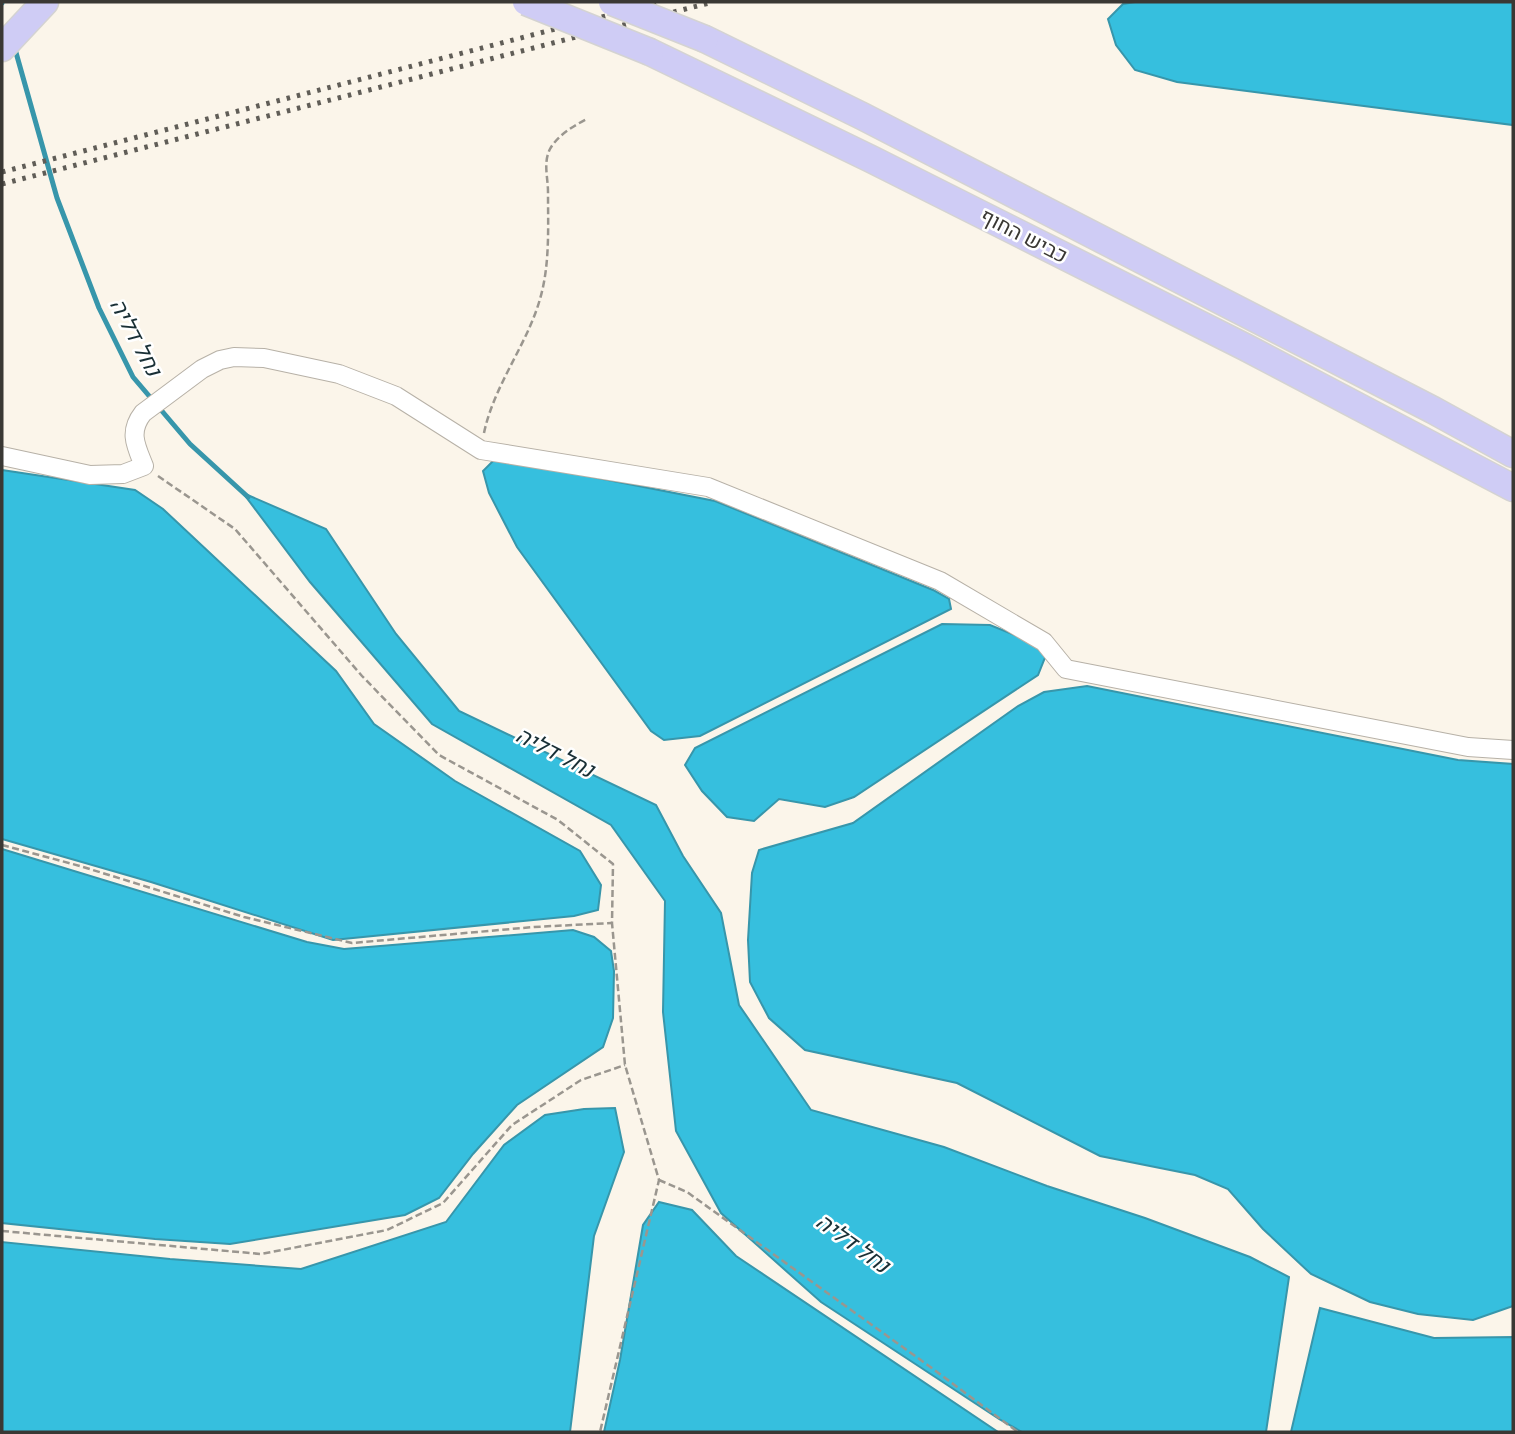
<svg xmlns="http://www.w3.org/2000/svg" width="1515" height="1434" viewBox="0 0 1515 1434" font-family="'Golos Text',Heebo,sans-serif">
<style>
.water{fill:#36bfde;stroke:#3796ab;stroke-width:2}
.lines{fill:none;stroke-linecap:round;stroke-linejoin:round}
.stream{stroke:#3796ab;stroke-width:5}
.minor-casing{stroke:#b7b1a7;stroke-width:20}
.highway-casing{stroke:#d4d3d2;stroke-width:29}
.path{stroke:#9a968f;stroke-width:2.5;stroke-dasharray:7 3.5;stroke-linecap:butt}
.minor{stroke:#fff;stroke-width:18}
.highway{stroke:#cfccf5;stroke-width:26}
.rail{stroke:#605d57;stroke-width:5;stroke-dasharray:3.5 7;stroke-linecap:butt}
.highway-bridge-casing{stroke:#d4d3d2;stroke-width:29;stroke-linecap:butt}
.highway-bridge{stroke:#cfccf5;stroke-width:26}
.labels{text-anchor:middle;stroke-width:5;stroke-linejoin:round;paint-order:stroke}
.street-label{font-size:21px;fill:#3a3834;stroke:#fff}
.water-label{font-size:23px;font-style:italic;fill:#192f35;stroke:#fff}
</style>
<rect width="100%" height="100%" fill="#fbf5ea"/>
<g class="water">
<path d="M1135 2H1513V125L1177 82 1135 70 1116 45 1108 19 1123 4Z"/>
<path d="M496 458 715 501 933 590 949 599 951 609 700 736 664 740 651 731 517 547 489 493 483 471Z"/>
<path d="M2 470 135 490 163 509 336 671 374 724 455 781 580 851 601 885 598 910 574 916 333 940 151 882 2 839Z"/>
<path d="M243 493 326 529 396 634 459 711 656 805 683 856 721 913 739 1005 811 1110 944 1147 1047 1186 1145 1218 1250 1257 1289 1277 1266 1432H1022L999 1419 821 1302 721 1213 676 1131 663 1012 665 901 611 825 432 724 310 582Z"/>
<path d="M942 624 990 625 1027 640 1046 655 1038 675 854 797 825 807 779 799 754 821 727 817 702 791 685 765 695 748Z"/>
<path d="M1087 686 1458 760 1513 764V1306L1473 1320 1418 1314 1370 1302 1311 1274 1263 1229 1228 1189 1195 1175 1100 1156 957 1083 805 1050 769 1018 750 982 748 940 752 873 759 850 853 823 1018 706 1044 692Z"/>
<path d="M2 849 307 942 344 949 573 930 594 937 611 951 614 971 613 1018 603 1047 517 1105 473 1154 439 1198 405 1215 230 1244 155 1239 2 1223Z"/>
<path d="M615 1108 624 1152 594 1236 570 1432H2V1242L170 1259 301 1269 446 1222 504 1145 545 1115 584 1109Z"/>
<path d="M659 1202 692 1210 736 1256 998 1432H604L620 1360 643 1225Z"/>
<path d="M1320 1308 1434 1338 1513 1337V1432H1291Z"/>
</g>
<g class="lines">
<g class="stream">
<path d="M2 2V3"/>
<path d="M15 49 57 198 99 308 133 377 190 444 248 497"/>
</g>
<defs>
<path id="minor" d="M2 456 90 475 123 474 144 466C136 446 128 432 143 413L202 369 220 360 234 357 264 358 339 374 396 396 481 450 708 487 940 581 1044 642 1066 669 1468 747 1513 750"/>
<g id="highway">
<path d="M705 39 862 116 1433 410 1513 454"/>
<path d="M2 48 45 2"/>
<path d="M650 52 871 159 1245 347 1513 488"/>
</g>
</defs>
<use href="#minor" class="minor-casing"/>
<use href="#highway" class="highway-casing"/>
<g class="path">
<path d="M484 433C494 385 527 345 540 299 550 265 548 227 548 192 548 177 543 163 550 149 557 136 573 126 587 119"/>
<path d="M158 476 235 529 362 676 439 755 558 820 613 864 612 923 625 1065 659 1180 600 1432"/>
<path d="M2 845 80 866 244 917 352 943 534 927 612 923"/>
<path d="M659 1180 687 1192 929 1366 1018 1432"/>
<path d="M2 1231 261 1254 387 1230 443 1203 512 1125 581 1080 625 1065"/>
</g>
<use href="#minor" class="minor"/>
<use href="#highway" class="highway"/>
<g class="rail">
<path d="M2 172 660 2"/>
<path d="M2 184 713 2"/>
</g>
<defs>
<g id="highway-bridge">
<path d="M526 2 650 52"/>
<path d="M612 2 705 39"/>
</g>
</defs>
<use href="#highway-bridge" class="highway-bridge-casing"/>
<use href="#highway-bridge" class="highway-bridge"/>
</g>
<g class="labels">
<g class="street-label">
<text transform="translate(1024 236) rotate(27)" y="7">כביש החוף</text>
</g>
<g class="water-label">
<text transform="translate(136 337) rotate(62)" y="8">נחל דליה</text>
<text transform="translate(555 752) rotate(27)" y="8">נחל דליה</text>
<text transform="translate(853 1243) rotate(36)" y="8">נחל דליה</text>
</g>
</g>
<rect width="1515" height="1434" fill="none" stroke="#3a3834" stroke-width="7"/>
</svg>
